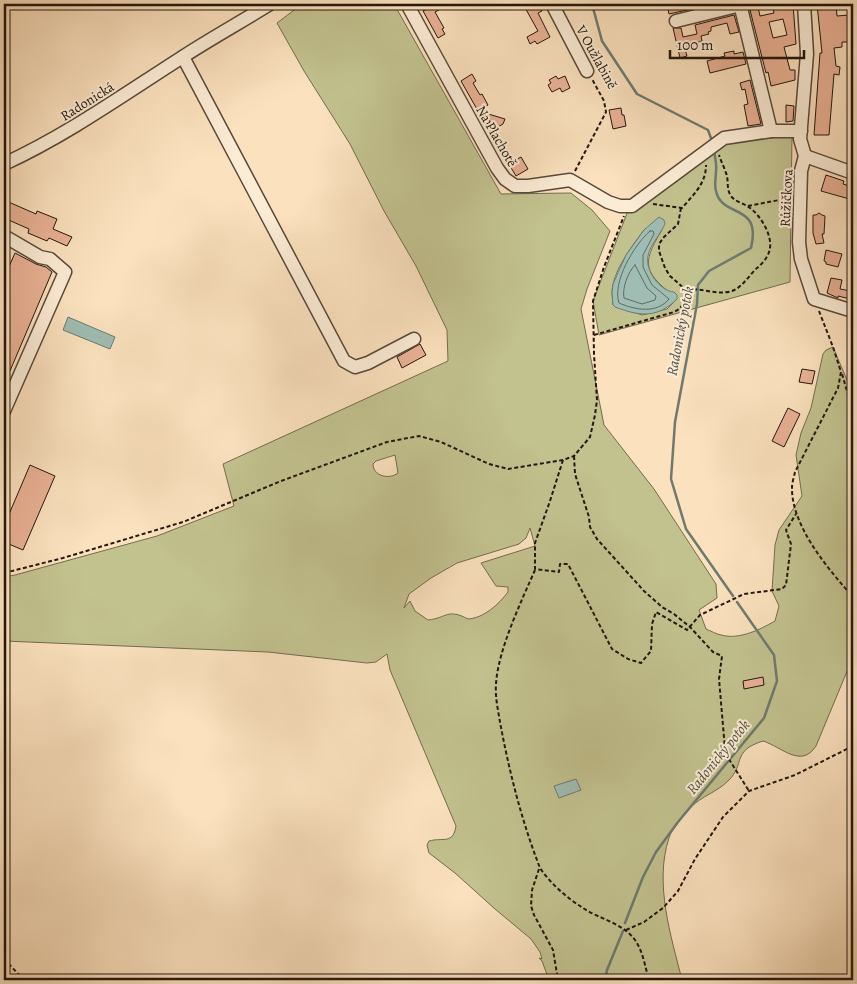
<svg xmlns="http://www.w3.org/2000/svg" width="857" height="984" viewBox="0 0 857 984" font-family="Alegreya,serif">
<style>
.green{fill:#c2c28f;stroke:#726c4e;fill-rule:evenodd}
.water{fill:#9fbdb3;stroke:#6d7a71}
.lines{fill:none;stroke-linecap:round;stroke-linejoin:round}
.shore{stroke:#616a60;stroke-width:1}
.stream{stroke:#6d7a71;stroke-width:2.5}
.building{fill:#eab195;stroke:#23160e;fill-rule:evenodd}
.minor-casing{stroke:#59493a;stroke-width:15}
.path{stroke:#23160e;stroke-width:2;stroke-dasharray:4 2.5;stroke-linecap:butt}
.minor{stroke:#fcecd5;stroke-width:12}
.labels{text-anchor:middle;stroke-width:4;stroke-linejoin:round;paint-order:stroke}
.street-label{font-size:14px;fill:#23160e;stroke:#fcecd5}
.water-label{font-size:15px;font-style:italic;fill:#4e5048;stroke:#fcecd5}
</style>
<rect width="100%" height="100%" fill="#fbe1be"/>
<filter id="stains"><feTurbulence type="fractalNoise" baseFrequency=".004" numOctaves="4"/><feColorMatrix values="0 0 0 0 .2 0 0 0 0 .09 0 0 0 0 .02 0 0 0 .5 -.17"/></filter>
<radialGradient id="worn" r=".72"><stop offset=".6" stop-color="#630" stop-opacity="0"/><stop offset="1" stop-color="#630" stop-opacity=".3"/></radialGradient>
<g class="green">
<path d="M302 4H394L501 194 571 193 592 210 610 231 587 289 581 309 604 425 654 489 716 584 717 598 699 610 706 629C711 631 716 634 721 635 739 640 759 630 775 621L779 606 772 591 775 545 779 530 802 496 796 455 801 433 811 408 823 354 826 350 833 347 847 380 853 400V657L816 746C801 769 782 747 763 741 731 751 746 764 728 781 717 792 702 796 691 807 683 815 672 828 669 838 654 883 671 936 682 980H549L542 961 539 958 542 959 540 952 531 939 495 909 455 873 429 853 427 845 429 841C443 837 453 845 456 826L390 670 387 654 376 662 367 663 268 652 4 641V577L15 575 157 536 234 506 223 464 448 361 447 330 416 266 384 211 350 144 304 71 277 23ZM395 455 398 473C389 480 373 476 373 464L376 461ZM530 528 535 546 481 563 496 586 508 587V592C499 604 484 618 468 619 447 608 447 618 428 620L415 611 410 601 404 608 409 594 431 578 457 563 519 544 526 538Z"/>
<path d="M792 134 790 282 599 335 593 301 631 203 728 139ZM644 230H662C639 267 646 273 677 299L667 309 642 315 613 305C613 301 612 297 612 293 612 272 632 246 644 230Z"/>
</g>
<g class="water">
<path d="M659 217 664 220 665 224C660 235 650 245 648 256 645 271 660 291 674 292L677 295V299C657 319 639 316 615 307L613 305 612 293 613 284 626 255 644 230Z"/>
<path d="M68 317 115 337 110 349 63 330Z"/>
<path d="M576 779 581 790 559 798 554 786Z"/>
</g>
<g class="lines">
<g class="shore">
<path d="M650 231H653L654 234 643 255V267L652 285 669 299C657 314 635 310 619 303 612 282 634 245 650 231Z"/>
<path d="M635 265 647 288 656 296 655 300 642 304 624 298C622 288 628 272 635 265Z"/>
</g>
<g class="stream">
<path d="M592 4 602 41 637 94 708 130 712 141"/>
<path d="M714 151C715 158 717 164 716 171 716 177 714 185 716 191 722 219 762 202 751 248L709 271 698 285 697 304 675 422 671 479 686 529 733 596"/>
<path d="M625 923 643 877 656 852 678 822 764 718 777 681 774 655 737 602"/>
<path d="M605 980 607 970 623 931"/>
</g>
</g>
<g class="building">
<path d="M436 4 439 10 435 12 444 28 442 29 445 34 438 38 423 11Z"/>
<path d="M523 4H538L542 11 538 13 550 37 537 44 535 41 530 44 527 37 538 31Z"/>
<path d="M667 4H700L701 7 669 14Z"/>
<path d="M772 4H793L796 44 784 47 790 70H795V80L771 86 768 72 766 73 750 10 758 7 760 16 774 13ZM783 19 787 35 773 38 769 22Z"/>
<path d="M817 4H836L837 16 849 15 850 42H842V47L834 48 836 66 840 67 839 75 834 74 829 135H814L820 53H822Z"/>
<path d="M734 15 739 32 730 34 727 23 711 27V31L708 32 709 34 701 36 702 41 688 45 689 48 685 49 687 56 680 58 673 28H681L683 37 697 34 695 25Z"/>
<path d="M734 51V54L743 52 746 64 710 73 707 61 725 56 724 53Z"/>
<path d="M472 74 476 81 473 83 480 95 482 94 488 105 478 111 461 81Z"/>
<path d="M556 76 558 79 565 76 570 88 562 92 560 88 552 92 548 85 551 83 549 80Z"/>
<path d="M750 80 761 124 748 126 744 105 748 104 745 89 742 90 740 83Z"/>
<path d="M786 105 794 106 793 121 786 122Z"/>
<path d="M621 108 622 115H624L626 126 613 129 609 110Z"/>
<path d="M485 113 505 119 503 124 489 132 485 125 490 122Z"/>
<path d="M521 157 528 169 516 176 510 166 514 164 512 162Z"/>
<path d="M826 175 844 181 843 184 853 187V200L821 191Z"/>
<path d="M4 200 36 214 37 211 57 219 53 229 72 237 67 246 49 238 47 241 28 233 29 229 4 218Z"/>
<path d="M819 213 822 215 825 216 824 234H822L824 243 816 244 813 233V215H816Z"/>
<path d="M826 250 842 254 838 267 826 264V262L824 261Z"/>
<path d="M15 253 36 264 46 267 52 272 4 385V278Z"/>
<path d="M831 278 842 280 840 289 851 291 850 299 838 296V298L827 293Z"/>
<path d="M420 344 426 355 402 368 397 357Z"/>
<path d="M802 369 815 371 812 384 799 382Z"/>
<path d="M788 408 800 414 784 447 772 441Z"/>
<path d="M30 465 55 476 23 550 4 542V526Z"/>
<path d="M763 677 764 685 744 689 743 681Z"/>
</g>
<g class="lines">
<defs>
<g id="minor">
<path d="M407 4 497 168 505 179 515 186H528L570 180 608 202 620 206H632L724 138 771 131H801"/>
<path d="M552 4 587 71"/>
<path d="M740 4 771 131"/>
<path d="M804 4 807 54 800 139 805 156 801 171 799 242 801 259 814 299 853 311"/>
<path d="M676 21 745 4"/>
<path d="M183 57 344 361 355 367 368 363 414 339"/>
<path d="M805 156 853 173"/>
<path d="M4 164C67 135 123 95 181 58 210 39 241 22 270 4"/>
<path d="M4 236 40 257 50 259 65 272 4 411"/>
</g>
</defs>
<use href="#minor" class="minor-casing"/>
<g class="path">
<path d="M575 171 606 112 604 101 592 79"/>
<path d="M653 204 682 208C693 195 706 184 706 165"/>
<path d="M748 206 790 198"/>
<path d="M681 208 678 224 664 237 659 244V251L665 268 670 276 686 290"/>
<path d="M819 311 833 347 841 372 838 388 795 472C794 477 792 483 792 487 791 526 829 570 853 597"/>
<path d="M594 335 674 312C684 307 685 301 686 290 701 287 717 296 732 291 743 287 749 275 757 268 763 263 769 256 770 248 772 235 761 216 750 208 744 203 735 202 731 196 726 189 729 180 726 173 724 167 721 161 719 155"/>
<path d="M842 374 853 412"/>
<path d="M574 456 575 474 589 517 590 527 597 539 644 591 662 607 674 614 690 627 713 652 722 656 719 679 725 749 727 756 749 791"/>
<path d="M563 460 550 501 535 543V569L559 572 560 564H568L612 649 628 659 641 663 651 651 652 624 656 612 687 630 700 615 744 594 782 589 786 585 791 544 786 530 796 514"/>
<path d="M535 570C521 602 498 650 496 684 495 697 498 710 500 722 509 771 522 822 540 868 550 883 567 898 583 908 599 919 623 923 635 940 643 951 645 967 649 980"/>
<path d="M4 573 63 558 183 522 281 481 387 442 419 436 441 442 489 464 508 469 563 460 574 456 590 437 595 415 597 400 594 354 593 301 604 267 624 216"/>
<path d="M539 869 532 890 531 906 534 915 553 950 558 980"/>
<path d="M626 930 644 922 663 908 678 891 695 859 723 817 749 791 795 775 853 746"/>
<path d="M4 959 24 980"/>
</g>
<use href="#minor" class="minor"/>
</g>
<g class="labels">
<g class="street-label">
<text transform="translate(597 57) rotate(61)" y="5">V Oužlabině</text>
<text transform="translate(87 101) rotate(-32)" y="5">Radonická</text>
<text transform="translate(497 136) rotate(60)" y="5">Na Plachotě</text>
<text transform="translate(786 198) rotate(-87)" y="5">Růžičkova</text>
</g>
<g class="water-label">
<text transform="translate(680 331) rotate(-79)" y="5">Radonický potok</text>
<text transform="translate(718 757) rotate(-51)" y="5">Radonický potok</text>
</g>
</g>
<rect width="857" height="984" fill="none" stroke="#fbe1be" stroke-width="20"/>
<rect x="5" y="5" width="847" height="974" fill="none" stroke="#23160e" stroke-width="2.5"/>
<rect x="10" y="10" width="837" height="964" fill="none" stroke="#23160e"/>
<path d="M670 50v8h134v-8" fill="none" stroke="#23160e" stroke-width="2.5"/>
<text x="677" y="50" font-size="15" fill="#23160e" stroke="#fcecd5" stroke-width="4" paint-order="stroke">100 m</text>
<rect width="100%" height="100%" filter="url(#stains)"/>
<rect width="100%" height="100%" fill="url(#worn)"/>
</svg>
